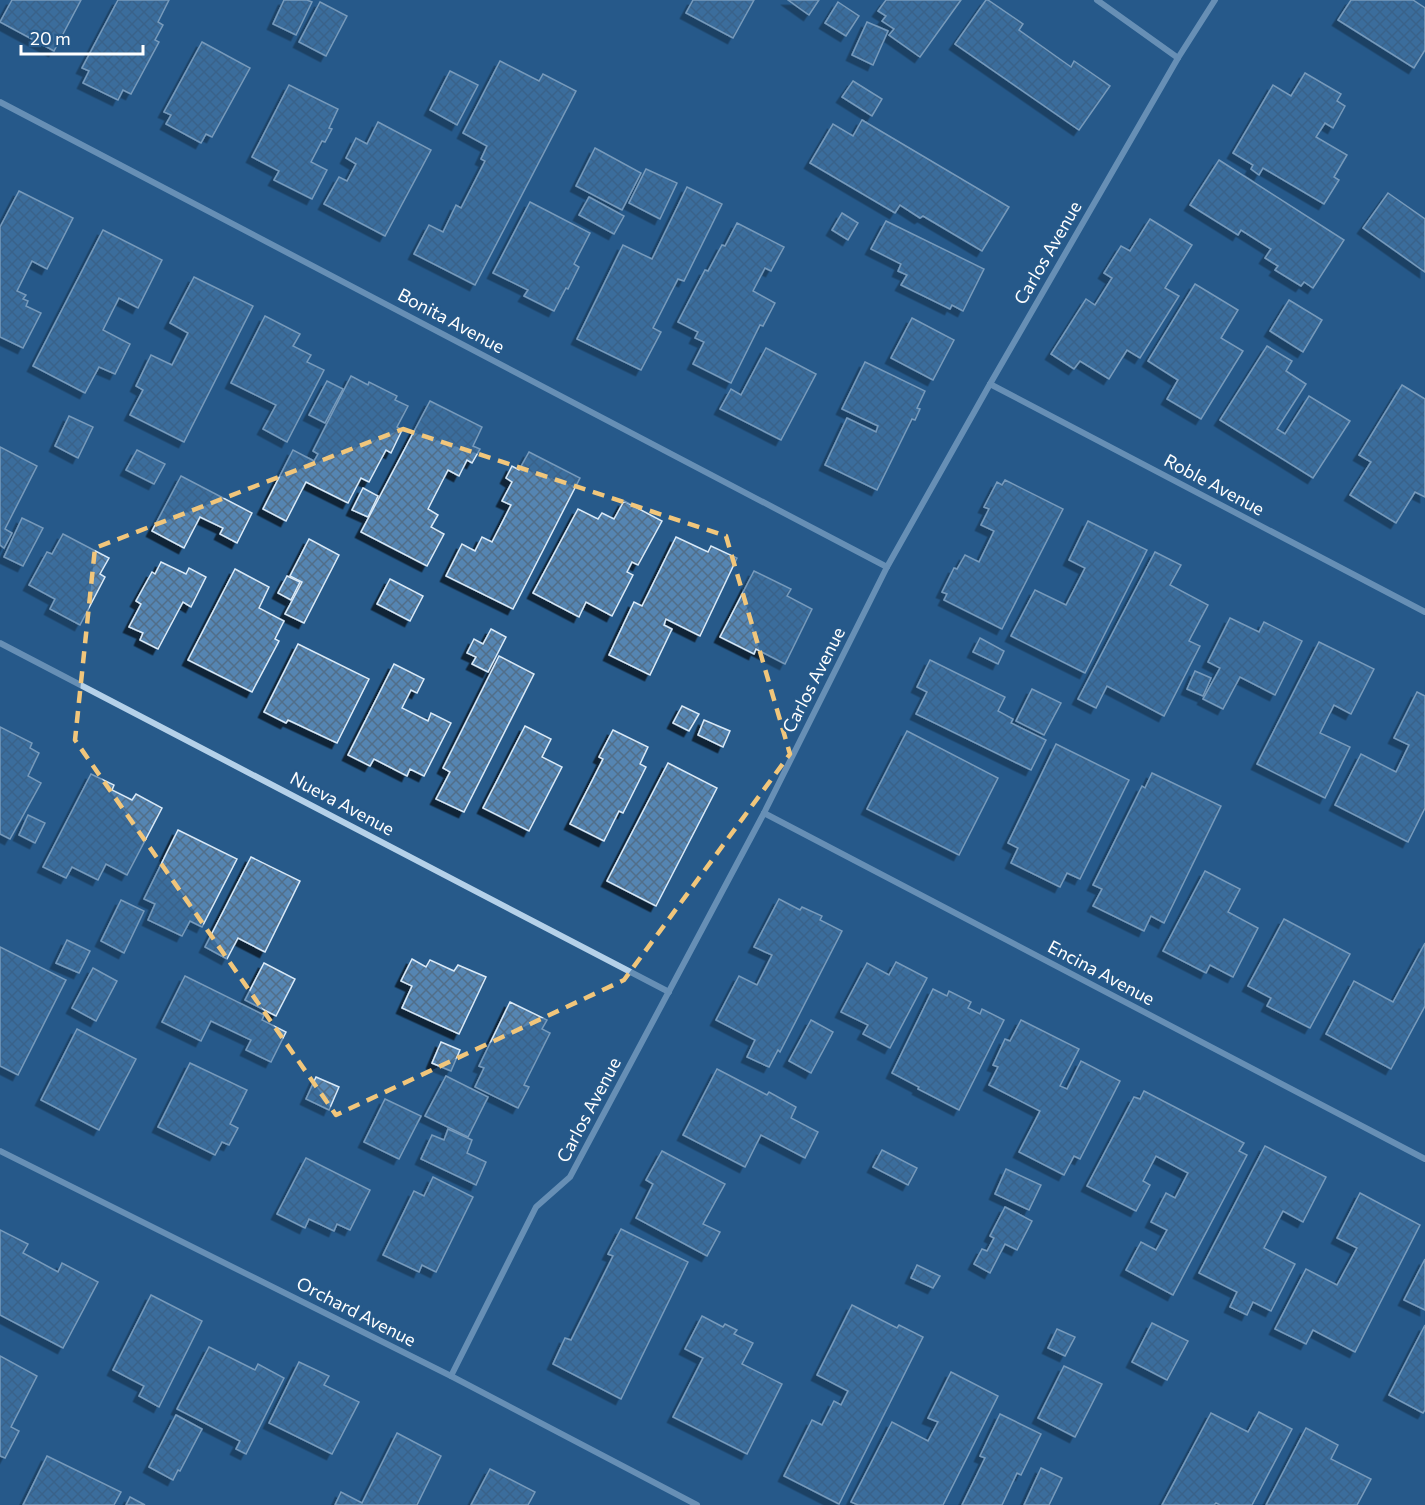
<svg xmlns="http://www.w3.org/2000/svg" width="1425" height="1505" viewBox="0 0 1425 1505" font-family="Commissioner,sans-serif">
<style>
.building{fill:url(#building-cross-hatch);stroke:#d9e9f7;stroke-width:1.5;filter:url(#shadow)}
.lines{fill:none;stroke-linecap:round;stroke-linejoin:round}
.street{stroke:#b5d1e9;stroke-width:6}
.marked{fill:none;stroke:#f1c67b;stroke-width:4.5;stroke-dasharray:12 8;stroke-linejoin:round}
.labels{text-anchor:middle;stroke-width:4.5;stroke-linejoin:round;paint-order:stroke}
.street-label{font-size:18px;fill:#fff;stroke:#275a8a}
</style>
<defs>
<pattern id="building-cross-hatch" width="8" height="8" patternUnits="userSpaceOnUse" patternTransform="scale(1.5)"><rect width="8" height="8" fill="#5485b2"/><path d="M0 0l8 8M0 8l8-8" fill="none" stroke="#516e89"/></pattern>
<filter id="shadow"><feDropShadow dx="-5.5" dy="5.5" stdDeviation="0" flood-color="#0009"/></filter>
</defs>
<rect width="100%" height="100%" fill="#275a8a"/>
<g class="building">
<path d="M12 0H81L54 51 0 22Z"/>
<path d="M118 0H169L158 22 163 25 155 40 159 42 131 94 123 90 118 100 83 83 89 71 82 68Z"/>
<path d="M284 0H307L312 2 296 35 273 24Z"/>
<path d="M693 0H754L733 38 686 13Z"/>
<path d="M788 0H819L809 15Z"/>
<path d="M886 0H961L920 57 889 35 894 29 882 21 886 16 878 11Z"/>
<path d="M986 0H988L1023 24 1019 30 1071 67 1074 61 1110 86 1079 130 955 44Z"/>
<path d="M1351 0H1413L1425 8V50L1414 68 1338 20Z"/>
<path d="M320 2 347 16 326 56 299 42Z"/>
<path d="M838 2 859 16 846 36 825 23Z"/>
<path d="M867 22 888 31 873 65 852 55Z"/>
<path d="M202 42 250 68 212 137 206 134 201 143 166 124 171 115 164 112Z"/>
<path d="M500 61 539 81 543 74 576 91 475 285 414 254 429 225 443 232 456 205 461 208 485 161 481 159 487 146 463 133Z"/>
<path d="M450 71 478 85 457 125 430 110Z"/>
<path d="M1305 73 1341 94 1337 101 1345 106 1333 128 1325 123 1316 137 1347 155 1334 177 1339 180 1324 204 1263 168 1259 175 1251 169 1253 165 1233 153 1273 85 1291 96Z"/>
<path d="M853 81 882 99 872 116 842 97Z"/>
<path d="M289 85 338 109 329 128 332 129 325 142 322 141 311 162 327 170 312 199 274 180 279 171 252 157Z"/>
<path d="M862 120 1009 207 982 251 923 216 920 218 900 205 895 213 810 163 833 124 853 136Z"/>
<path d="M378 122 431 150 385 236 324 204 339 177 347 181 356 164 346 158 356 138 367 144Z"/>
<path d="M595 148 641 173 622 210 576 186Z"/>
<path d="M1219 160 1344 240 1313 288 1304 282 1301 286 1275 270 1278 266 1265 258 1271 249 1241 230 1238 235 1190 205Z"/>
<path d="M646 169 677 183 660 219 629 203Z"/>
<path d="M687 187 722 204 684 281 678 279 653 328 661 332 641 370 577 339 623 245 652 259Z"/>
<path d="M19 191 73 218 47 269 32 261 17 291 26 295 23 299 28 301 26 306 41 313 23 348 0 337V227Z"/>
<path d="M1388 193 1425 219V272L1363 228Z"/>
<path d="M589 197 624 216 614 234 579 215Z"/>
<path d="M530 202 590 233 574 264 579 267 568 289 566 288 554 311 524 296 528 290 493 273Z"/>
<path d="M842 213 858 223 848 240 832 230Z"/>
<path d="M1150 219 1192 245 1165 288 1179 296 1140 358 1127 350 1109 379 1080 361 1074 369 1051 354 1086 299 1095 305 1112 278 1104 273 1121 246 1130 251Z"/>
<path d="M886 221 984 269 963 311 952 305 950 309 901 285 907 275 898 271 901 264 871 249Z"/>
<path d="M737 223 784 247 771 271 765 268 753 291 775 303 763 326 760 325 731 383 693 364 704 342 695 338 698 332 678 322 705 270 708 271 722 245 725 246Z"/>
<path d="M103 230 162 260 138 308 119 298 103 330 130 344 115 374 99 367 85 393 33 366Z"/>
<path d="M194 277 253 306 184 442 130 415 143 390 136 386 151 355 172 365 188 333 170 323Z"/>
<path d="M1195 284 1238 310 1221 338 1243 351 1201 419 1167 399 1178 380 1148 361Z"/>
<path d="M1289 300 1322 320 1303 352 1270 331Z"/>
<path d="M265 316 300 334 293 346 311 355 307 362 324 370 287 442 263 429 276 405 231 383Z"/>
<path d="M912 318 954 340 933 380 891 358Z"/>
<path d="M1267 346 1292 361 1286 371 1306 384 1277 429 1285 434 1309 396 1350 421 1313 478 1220 420Z"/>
<path d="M766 348 816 374 781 440 720 409 731 389 741 395Z"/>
<path d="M865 362 925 391 917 408 920 409 915 420 912 419 877 490 825 465 847 418 876 432 878 426 842 409Z"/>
<path d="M351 376 368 385 369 382 397 396 395 400 408 406 397 427 402 430 391 453 386 450 369 482 361 478 348 503 306 482 286 521 263 509 293 450 314 461 318 454 313 451Z"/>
<path d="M327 381 343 389 325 423 309 415Z"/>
<path d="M1402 385 1425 399V497L1415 492 1396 523 1350 495 1371 462 1359 455Z"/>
<path d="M430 401 482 427 473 446 480 449 472 463 467 460 459 476 448 470 428 509 438 515 431 527 444 534 427 566 361 532Z"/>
<path d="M69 416 93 427 78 458 55 446Z"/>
<path d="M0 447 37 466 5 529 12 533 4 548 0 545Z"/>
<path d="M137 450 165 464 154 484 126 470Z"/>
<path d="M529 452 580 478 513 609 446 576 462 544 475 551 482 537 492 542 511 505 502 501 512 482 506 478 512 466 519 470Z"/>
<path d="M181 476 252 513 237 543 220 534 223 528 200 517 184 548 152 531Z"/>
<path d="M1005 480 1063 509 1002 629 944 600 947 594 942 592 954 568 957 569 965 555 979 562 994 531 981 525 989 509 984 507 997 482 1002 485Z"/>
<path d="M363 488 378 496 368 517 352 510Z"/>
<path d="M624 501 662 521 638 565 632 562 627 572 633 575 612 616 586 602 579 617 533 593 578 509 598 519 602 513 614 519Z"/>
<path d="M22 518 43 528 23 566 4 557Z"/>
<path d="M1088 521 1147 550 1085 673 1011 636 1035 590 1066 605 1085 568 1069 560Z"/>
<path d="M63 534 109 558 100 574 105 577 80 625 50 609 55 599 29 585 47 552 52 554Z"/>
<path d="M676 537 708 552 711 546 737 558 700 636 666 619 664 625 672 629 650 675 609 655 634 602 642 606Z"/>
<path d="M309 539 339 555 304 623 285 614 302 582 290 576Z"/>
<path d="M1155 552 1181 565 1170 585 1208 605 1189 641 1200 646 1164 716 1107 686 1096 708 1078 699Z"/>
<path d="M161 562 186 574 189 568 206 577 191 607 183 602 158 649 140 640 143 633 129 627 141 604 136 601 152 572 155 574Z"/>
<path d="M235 569 269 587 259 608 284 621 275 639 279 641 252 692 188 660Z"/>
<path d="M754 571 791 589 787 596 812 609 785 664 756 649 754 654 720 637Z"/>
<path d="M287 576 300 582 291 600 278 593Z"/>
<path d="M390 579 423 596 410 621 377 604Z"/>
<path d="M1230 618 1259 632 1264 622 1302 641 1275 695 1240 677 1223 709 1203 699 1220 668 1208 662Z"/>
<path d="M491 629 506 637 488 672 472 664 476 657 467 653 474 639 483 644Z"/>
<path d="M980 638 1004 651 998 664 973 652Z"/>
<path d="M1319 642 1374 669 1351 714 1334 705 1320 733 1350 747 1325 798 1257 764Z"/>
<path d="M298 644 369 679 337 743 288 720 286 723 264 712Z"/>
<path d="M499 656 534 674 464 812 436 799 450 772 443 768Z"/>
<path d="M930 660 1005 697 998 711 1013 719 1011 723 1046 740 1031 770 916 714 927 692 917 687Z"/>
<path d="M394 664 424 679 417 693 411 690 402 708 428 721 431 713 451 723 424 776 410 769 407 776 374 759 370 766 348 755Z"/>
<path d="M1195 671 1211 678 1203 696 1187 689Z"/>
<path d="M1032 689 1061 703 1044 735 1016 721Z"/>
<path d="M1417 692 1425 696V808L1408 842 1335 805 1361 754 1396 772 1409 745 1394 738Z"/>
<path d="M682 706 699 714 689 731 673 723Z"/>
<path d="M704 720 730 731 723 747 698 735Z"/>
<path d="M525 726 551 739 542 757 562 767 529 831 483 808Z"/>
<path d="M0 727 32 743 30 748 39 753 28 776 41 783 10 839 0 834Z"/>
<path d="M613 730 648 747 640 764 646 767 623 813 619 811 604 841 570 824 603 759 599 757Z"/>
<path d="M907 731 998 778 959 855 867 809Z"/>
<path d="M1056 744 1129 780 1080 879 1067 873 1060 887 1011 863 1018 848 1008 843Z"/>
<path d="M668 763 717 788 656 906 607 881Z"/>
<path d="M1152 773 1221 806 1164 923 1151 916 1144 931 1093 906 1102 889 1093 885 1142 786 1145 788Z"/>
<path d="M91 774 114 785 112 790 132 800 136 794 162 808 127 875 106 864 98 880 72 867 66 878 43 867Z"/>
<path d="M28 815 45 823 35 843 19 835Z"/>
<path d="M178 830 237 859 202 927 190 921 182 936 148 920 155 904 144 899Z"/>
<path d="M251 857 300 881 265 952 238 938 227 959 205 947Z"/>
<path d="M1205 871 1240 889 1228 912 1258 928 1233 977 1210 965 1206 973 1163 951Z"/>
<path d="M779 899 800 910 802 907 822 916 820 920 842 931 780 1052 778 1050 769 1067 747 1057 755 1040 716 1020 739 976 757 985 772 955 754 947Z"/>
<path d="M121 900 144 911 124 953 101 941Z"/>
<path d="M1284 919 1350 954 1310 1028 1267 1006 1271 998 1248 986Z"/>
<path d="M67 940 90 951 79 973 56 963Z"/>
<path d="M1425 943V1006L1391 1069 1326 1034 1354 981 1393 1002Z"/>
<path d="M0 947 66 980 18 1075 0 1066Z"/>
<path d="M412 959 426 967 430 960 454 971 458 965 486 977 459 1034 402 1008 412 986 401 981Z"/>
<path d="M896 962 927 978 890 1048 863 1034 868 1025 841 1012 867 963 889 975Z"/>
<path d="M264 963 295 979 276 1016 245 1000Z"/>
<path d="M93 968 117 981 96 1021 72 1008Z"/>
<path d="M185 976 264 1015 262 1020 286 1032 271 1062 246 1050 251 1040 211 1021 201 1041 162 1022Z"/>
<path d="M933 989 947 996 949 991 971 1002 968 1008 980 1014 982 1009 1004 1020 959 1110 918 1089 919 1087 892 1073Z"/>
<path d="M510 1002 547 1020 542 1029 550 1033 524 1085 529 1087 518 1108 475 1087 484 1068 479 1066Z"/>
<path d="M811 1020 833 1032 811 1073 789 1061Z"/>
<path d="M1021 1020 1079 1049 1060 1086 1067 1089 1081 1061 1120 1081 1080 1159 1074 1156 1064 1175 1019 1152 1040 1111 989 1085 998 1067 993 1065 1005 1039 1010 1041Z"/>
<path d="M77 1029 136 1059 99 1130 41 1100Z"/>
<path d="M441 1042 460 1050 451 1071 432 1063Z"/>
<path d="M190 1063 247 1090 230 1124 238 1128 229 1145 222 1142 215 1155 158 1127Z"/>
<path d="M717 1069 767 1095 769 1092 796 1107 791 1118 818 1132 805 1158 761 1135 745 1167 683 1135Z"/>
<path d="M446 1076 488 1097 468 1137 425 1116Z"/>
<path d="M316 1077 339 1087 329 1110 306 1099Z"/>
<path d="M1144 1091 1244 1143 1239 1151 1247 1155 1173 1295 1126 1270 1141 1242 1156 1250 1167 1230 1151 1222 1166 1193 1175 1198 1188 1173 1156 1156 1143 1181 1150 1185 1136 1211 1087 1186 1134 1097 1140 1099Z"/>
<path d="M385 1099 421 1116 399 1159 364 1142Z"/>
<path d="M448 1129 472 1140 467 1153 486 1162 476 1185 421 1159 432 1135 444 1140Z"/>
<path d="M1265 1146 1326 1177 1303 1222 1283 1211 1264 1248 1295 1264 1271 1311 1253 1302 1247 1315 1230 1307 1237 1292 1199 1273Z"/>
<path d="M882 1150 917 1168 908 1185 873 1167Z"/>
<path d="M662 1151 725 1184 703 1224 720 1232 707 1256 636 1218 653 1184 646 1180Z"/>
<path d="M306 1158 370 1190 350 1230 337 1224 334 1231 309 1219 305 1228 277 1214Z"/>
<path d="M1006 1169 1041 1185 1029 1210 995 1194Z"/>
<path d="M433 1177 473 1197 436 1272 422 1265 419 1272 383 1255 414 1191 424 1196Z"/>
<path d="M1360 1193 1420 1225 1355 1352 1313 1330 1306 1344 1275 1329 1306 1269 1337 1285 1357 1248 1337 1238Z"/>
<path d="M1005 1207 1032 1221 1017 1250 1005 1244 990 1273 974 1264 982 1249 987 1251 994 1238 990 1236Z"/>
<path d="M621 1229 688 1262 621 1399 553 1364 565 1338 571 1340 613 1256 608 1254Z"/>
<path d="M0 1230 28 1244 23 1253 58 1272 62 1263 98 1282 63 1348 0 1315Z"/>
<path d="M1425 1259V1310L1404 1300Z"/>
<path d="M917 1265 940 1276 933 1288 911 1278Z"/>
<path d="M151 1295 202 1321 159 1407 139 1396 144 1386 113 1370Z"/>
<path d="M852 1305 897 1328 899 1325 923 1337 839 1504 784 1476 812 1420 822 1425 834 1401 841 1405 848 1391 817 1375Z"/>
<path d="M702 1316 723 1327 725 1324 737 1330 734 1334 753 1343 742 1364 782 1384 747 1454 673 1417 703 1358 685 1349Z"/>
<path d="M1152 1323 1188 1341 1167 1380 1132 1362Z"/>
<path d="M1425 1325V1410L1423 1413 1389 1395Z"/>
<path d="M1057 1329 1075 1337 1065 1356 1048 1348Z"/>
<path d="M209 1347 255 1370 258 1364 284 1378 246 1454 236 1449 240 1441 177 1409Z"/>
<path d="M0 1356 37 1376 11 1427 19 1431 5 1458 0 1456Z"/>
<path d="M299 1362 329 1376 324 1385 359 1402 332 1454 269 1423Z"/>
<path d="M1064 1366 1102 1384 1075 1437 1038 1418Z"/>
<path d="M951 1372 998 1396 943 1505H858L851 1502 892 1422 928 1441 938 1422 928 1418Z"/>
<path d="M1259 1412 1292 1429 1252 1505H1220L1216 1503 1214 1505H1162L1211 1413 1248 1432Z"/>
<path d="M1000 1414 1041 1434 1021 1475 1017 1473 1002 1505H962L985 1458 980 1456Z"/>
<path d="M176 1415 202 1429 180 1471 178 1470 173 1480 149 1467Z"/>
<path d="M1306 1428 1338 1445 1331 1459 1371 1479 1357 1505H1266Z"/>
<path d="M397 1433 441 1456 417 1505H335L341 1492 362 1503Z"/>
<path d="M47 1456 121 1492 114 1505H23Z"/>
<path d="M1041 1468 1062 1478 1049 1505H1024Z"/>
<path d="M490 1469 535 1492 528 1505H471Z"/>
<path d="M130 1497 145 1505H126Z"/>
</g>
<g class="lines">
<g class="street">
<path d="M1097 0 1178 58"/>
<path d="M0 102 887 567"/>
<path d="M990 384 1425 612"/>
<path d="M0 643 669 992"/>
<path d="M764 813 1425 1159"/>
<path d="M0 1151 451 1376 697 1505"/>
<path d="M451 1376 536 1207 570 1177 764 813 887 567 990 384 1178 58 1215 0"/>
</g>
</g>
<path d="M0 0H1425V1505H0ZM403 429 726 536 790 754 624 980 336 1115 75 740 95 548Z" fill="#275a8a" fill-opacity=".55" fill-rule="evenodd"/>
<path class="marked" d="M403 429 726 536 790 754 624 980 336 1115 75 740 95 548Z"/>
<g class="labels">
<g class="street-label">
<text transform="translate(1048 253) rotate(-60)" y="6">Carlos Avenue</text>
<text transform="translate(451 321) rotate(28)" y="6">Bonita Avenue</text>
<text transform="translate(1214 485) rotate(28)" y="6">Roble Avenue</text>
<text transform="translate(814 680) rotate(-63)" y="6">Carlos Avenue</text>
<text transform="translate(342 804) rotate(28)" y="6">Nueva Avenue</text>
<text transform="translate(1101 973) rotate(28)" y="6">Encina Avenue</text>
<text transform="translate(589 1110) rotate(-62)" y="6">Carlos Avenue</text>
<text transform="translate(356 1312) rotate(27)" y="6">Orchard Avenue</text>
</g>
</g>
<path d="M21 45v9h122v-9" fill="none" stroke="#ffffff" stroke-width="3"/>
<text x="30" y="45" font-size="18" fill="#ffffff" stroke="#275a8a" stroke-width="4.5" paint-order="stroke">20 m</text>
</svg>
